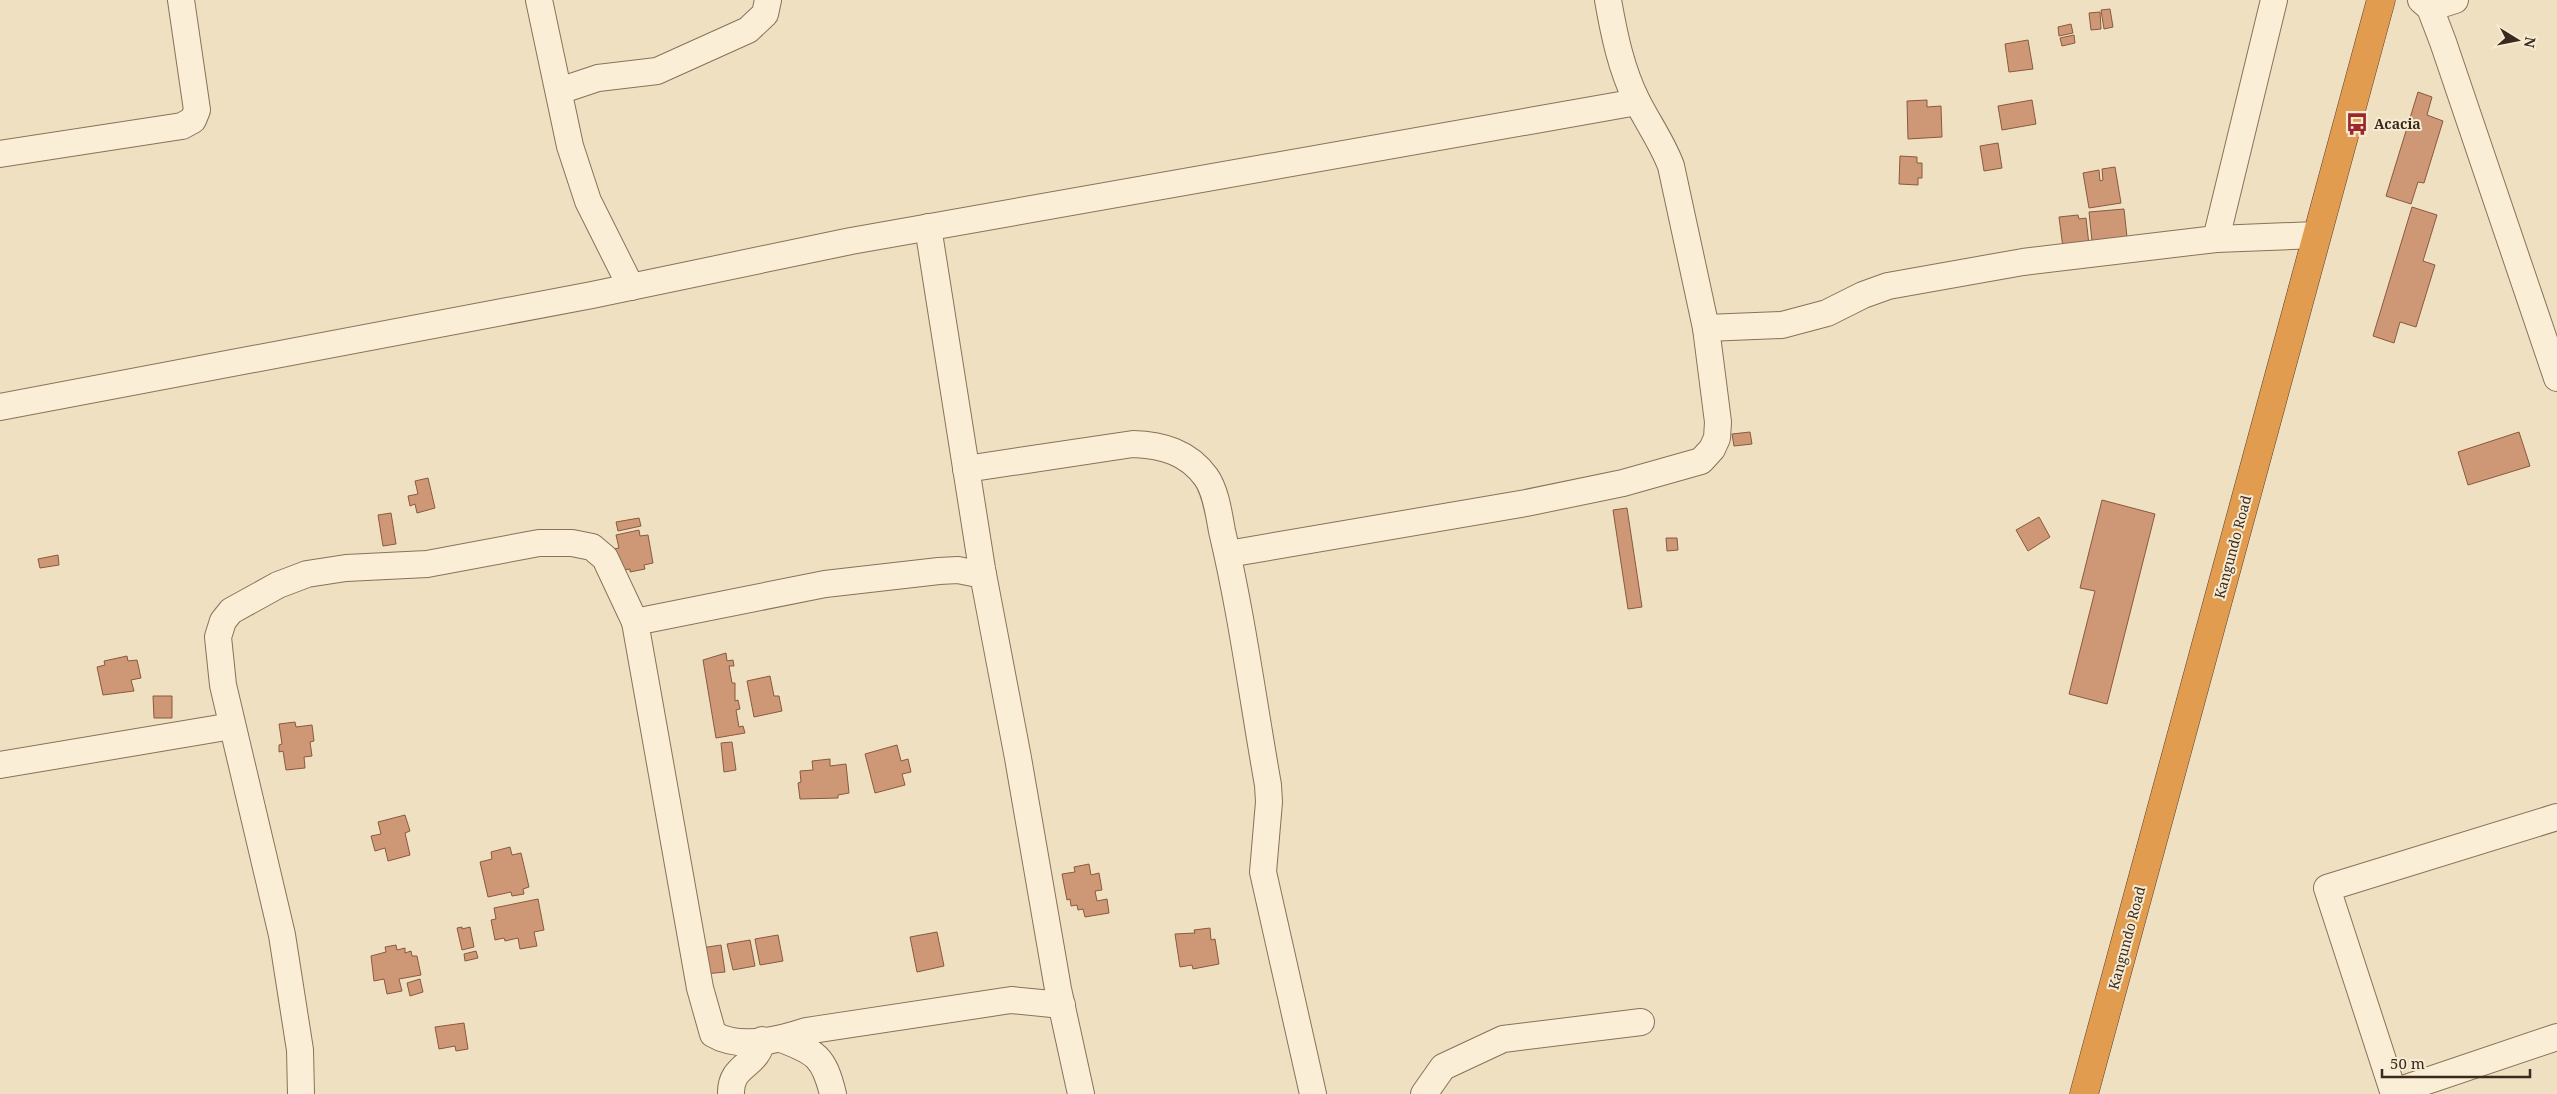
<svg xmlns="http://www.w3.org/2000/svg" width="2557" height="1094" viewBox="0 0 2557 1094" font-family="'Noto Serif',serif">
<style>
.building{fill:#ce9877;stroke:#8a593e}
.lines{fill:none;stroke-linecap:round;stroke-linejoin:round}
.minor-casing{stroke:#8a7159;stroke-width:28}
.highway-casing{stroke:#573f2d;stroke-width:29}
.minor{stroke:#faeed6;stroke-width:26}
.highway{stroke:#e19c50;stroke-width:28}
.labels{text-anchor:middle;stroke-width:4;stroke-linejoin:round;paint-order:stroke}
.poi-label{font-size:14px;font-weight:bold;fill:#392a1d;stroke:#f6ebd2;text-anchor:start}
.street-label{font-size:14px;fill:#392a1d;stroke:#f6ebd2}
</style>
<rect width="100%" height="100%" fill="#efe0c2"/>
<g class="building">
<path d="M2110 9 2113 27 2104 29 2101 10Z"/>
<path d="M2100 12 2101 29 2091 30 2089 13Z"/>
<path d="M2071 24 2073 33 2059 36 2058 27Z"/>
<path d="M2074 35 2075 43 2062 46 2060 38Z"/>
<path d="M2028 40 2033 69 2009 72 2005 44Z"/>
<path d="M2418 92 2432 97 2427 115 2443 121 2424 183 2418 182 2411 204 2386 196Z"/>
<path d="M1927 100V107L1941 106 1942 137 1908 139 1907 101Z"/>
<path d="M2032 100 2036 124 2002 130 1998 106Z"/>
<path d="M1998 143 2002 168 1984 171 1980 146Z"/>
<path d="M1900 156 1917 157V163H1922V178H1918V185L1899 184Z"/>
<path d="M2115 167 2121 203 2089 208 2083 173 2099 170 2100 181 2103 180 2102 169Z"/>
<path d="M2412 207 2437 215 2423 261 2435 265 2416 327 2400 322 2394 343 2373 336Z"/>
<path d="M2124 209 2127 237 2092 241 2089 212Z"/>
<path d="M2078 215 2079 219 2086 218 2089 245 2063 248 2059 217Z"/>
<path d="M1750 432 1752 444 1734 446 1732 434Z"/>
<path d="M2519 432 2530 466 2468 485 2458 452Z"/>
<path d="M428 478 435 508 417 513 415 504 410 506 408 496 418 494 415 481Z"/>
<path d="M2102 500 2155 514 2107 704 2069 694 2095 591 2080 588Z"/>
<path d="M1627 508 1642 607 1628 609 1613 510Z"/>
<path d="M391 513 396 544 383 546 378 515Z"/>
<path d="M2039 517 2050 537 2028 551 2016 530Z"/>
<path d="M639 518 641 526 618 531 616 522Z"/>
<path d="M639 530 640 536 648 535 653 563 644 565 645 569 630 572V569L624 570 622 563 617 564 614 549 619 548 616 535Z"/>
<path d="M1666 538H1677L1678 550 1667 551Z"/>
<path d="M58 555 59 565 40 568 38 559Z"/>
<path d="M726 653 727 661 733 660 734 666H729L732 683H735V701L738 700 740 709 736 710 739 727 743 726 745 733 716 738 703 660Z"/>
<path d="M127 656 128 661 137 660 141 678 131 680 134 691 103 695 97 667 105 665 104 661Z"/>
<path d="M770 676 774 696H779L782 711 754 717 747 681Z"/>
<path d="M153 696H172V718H154Z"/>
<path d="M295 722 296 727 312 725 314 741 310 742 312 756 304 757 305 768 286 770 283 751 279 752V745L282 744 279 724Z"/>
<path d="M732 742 736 770 724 772 721 743Z"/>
<path d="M897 745 901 761 908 759 911 772 902 774 905 785 875 793 865 754Z"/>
<path d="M830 759V766L846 764 849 793 838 795V798L800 799 798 783 801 782 800 771 813 770 812 761Z"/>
<path d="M405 815 410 831 405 833 410 855 388 861 385 848 375 851 371 836 381 834 378 822Z"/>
<path d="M510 847 512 855 521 853 529 887 523 889 524 894 512 896 511 892 488 897 480 862 492 859 491 852Z"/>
<path d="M1089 864 1091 875 1099 873 1102 890 1095 891 1097 901 1107 899 1109 913 1085 917 1083 909 1078 910 1077 905 1071 906 1070 899 1067 900 1062 874 1075 872 1074 867Z"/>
<path d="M538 899 544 930 534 932 537 946 520 949 518 938 505 941 504 938 495 940 491 920 496 919 494 908Z"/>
<path d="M462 927V929L470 927 474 947 462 950 457 928Z"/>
<path d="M1210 928 1211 940 1215 939 1219 964 1193 969 1192 965 1180 967 1175 934 1195 933 1194 930Z"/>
<path d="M937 932 944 966 917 972 910 937Z"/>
<path d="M778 935 783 961 760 965 755 939Z"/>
<path d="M750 940 755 966 733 970 727 944Z"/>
<path d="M396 945 397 950 405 948V953L411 951 412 956H417L421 975 399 979 402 991 387 994 384 979 374 981 371 956 386 952 385 947Z"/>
<path d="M721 945 725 972 705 974 701 948Z"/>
<path d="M476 951 478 958 465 961 464 954Z"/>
<path d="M420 979 423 992 410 996 407 983Z"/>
<path d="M464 1023 468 1049 456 1051 455 1046 439 1049 435 1027Z"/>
</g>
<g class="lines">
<defs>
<g id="minor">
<path d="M539 0 570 146 588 201 631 287"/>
<path d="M1608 0C1614 34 1621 69 1637 101 1648 123 1662 142 1671 166L1706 328 1782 325 1827 313 1863 295 1888 286 2023 262 2216 239 2316 235"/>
<path d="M2421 0 2430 8 2443 42 2557 378"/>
<path d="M2430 8 2455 0"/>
<path d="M559 91 598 78 657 71 748 30 765 14 768 0"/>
<path d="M0 154 182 126 193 120 197 110 181 0"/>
<path d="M928 227 982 569 1018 758 1058 989 1081 1094"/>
<path d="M2216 239 2274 0"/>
<path d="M0 407 592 295 851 241 1637 102"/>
<path d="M966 469 1133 444C1162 445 1188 452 1206 477 1216 491 1219 515 1222 531 1242 615 1253 701 1268 785L1269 802 1263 872 1313 1094"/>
<path d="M1228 554 1526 503 1623 483 1701 461 1712 449 1717 438 1718 422 1706 328"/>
<path d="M983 575 958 570 939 571 825 584 635 622 700 988 713 1034C740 1050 779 1040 806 1031L1011 1000 1062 1005"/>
<path d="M0 765 232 726"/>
<path d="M781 1039C816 1052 824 1057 833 1094"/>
<path d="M2394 1092 2557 1037"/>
<path d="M301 1094 300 1050 282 935 223 685 218 637 223 621 231 611 278 585 307 574 346 568 427 564 539 543H572L592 547 605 558 635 622"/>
<path d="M731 1094C730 1064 758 1067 762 1040"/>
<path d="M1424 1094 1443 1067 1503 1039 1641 1022"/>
<path d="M2394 1094 2327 888 2557 817"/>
</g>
<path id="highway" d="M2084 1094 2381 0"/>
</defs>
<use href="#minor" class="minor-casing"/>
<use href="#highway" class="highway-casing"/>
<use href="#minor" class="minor"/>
<use href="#highway" class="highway"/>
</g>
<defs>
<symbol id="bus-bare" viewBox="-9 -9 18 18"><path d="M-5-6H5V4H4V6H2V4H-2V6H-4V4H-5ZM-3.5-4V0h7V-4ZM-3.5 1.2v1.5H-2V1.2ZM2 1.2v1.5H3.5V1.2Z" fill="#9a272c" stroke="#f6ebd2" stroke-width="2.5" paint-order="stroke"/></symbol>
</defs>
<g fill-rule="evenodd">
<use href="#bus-bare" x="2341" y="108" width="32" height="32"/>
</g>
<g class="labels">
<g class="poi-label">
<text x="2374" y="129">Acacia</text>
</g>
<g class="street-label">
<text transform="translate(2233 547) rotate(-75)" y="5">Kangundo Road</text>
<text transform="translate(2127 938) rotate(-75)" y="5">Kangundo Road</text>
</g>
</g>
<g transform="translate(2517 40) rotate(100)" stroke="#f6ebd2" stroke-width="4" paint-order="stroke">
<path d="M0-4L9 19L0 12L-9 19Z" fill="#392a1d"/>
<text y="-8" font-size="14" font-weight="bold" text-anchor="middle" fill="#392a1d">N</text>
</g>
<path d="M2382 1069v8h148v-8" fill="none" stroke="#392a1d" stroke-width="2.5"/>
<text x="2390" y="1069" font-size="15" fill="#392a1d" stroke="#f6ebd2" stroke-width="4" paint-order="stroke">50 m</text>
</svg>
